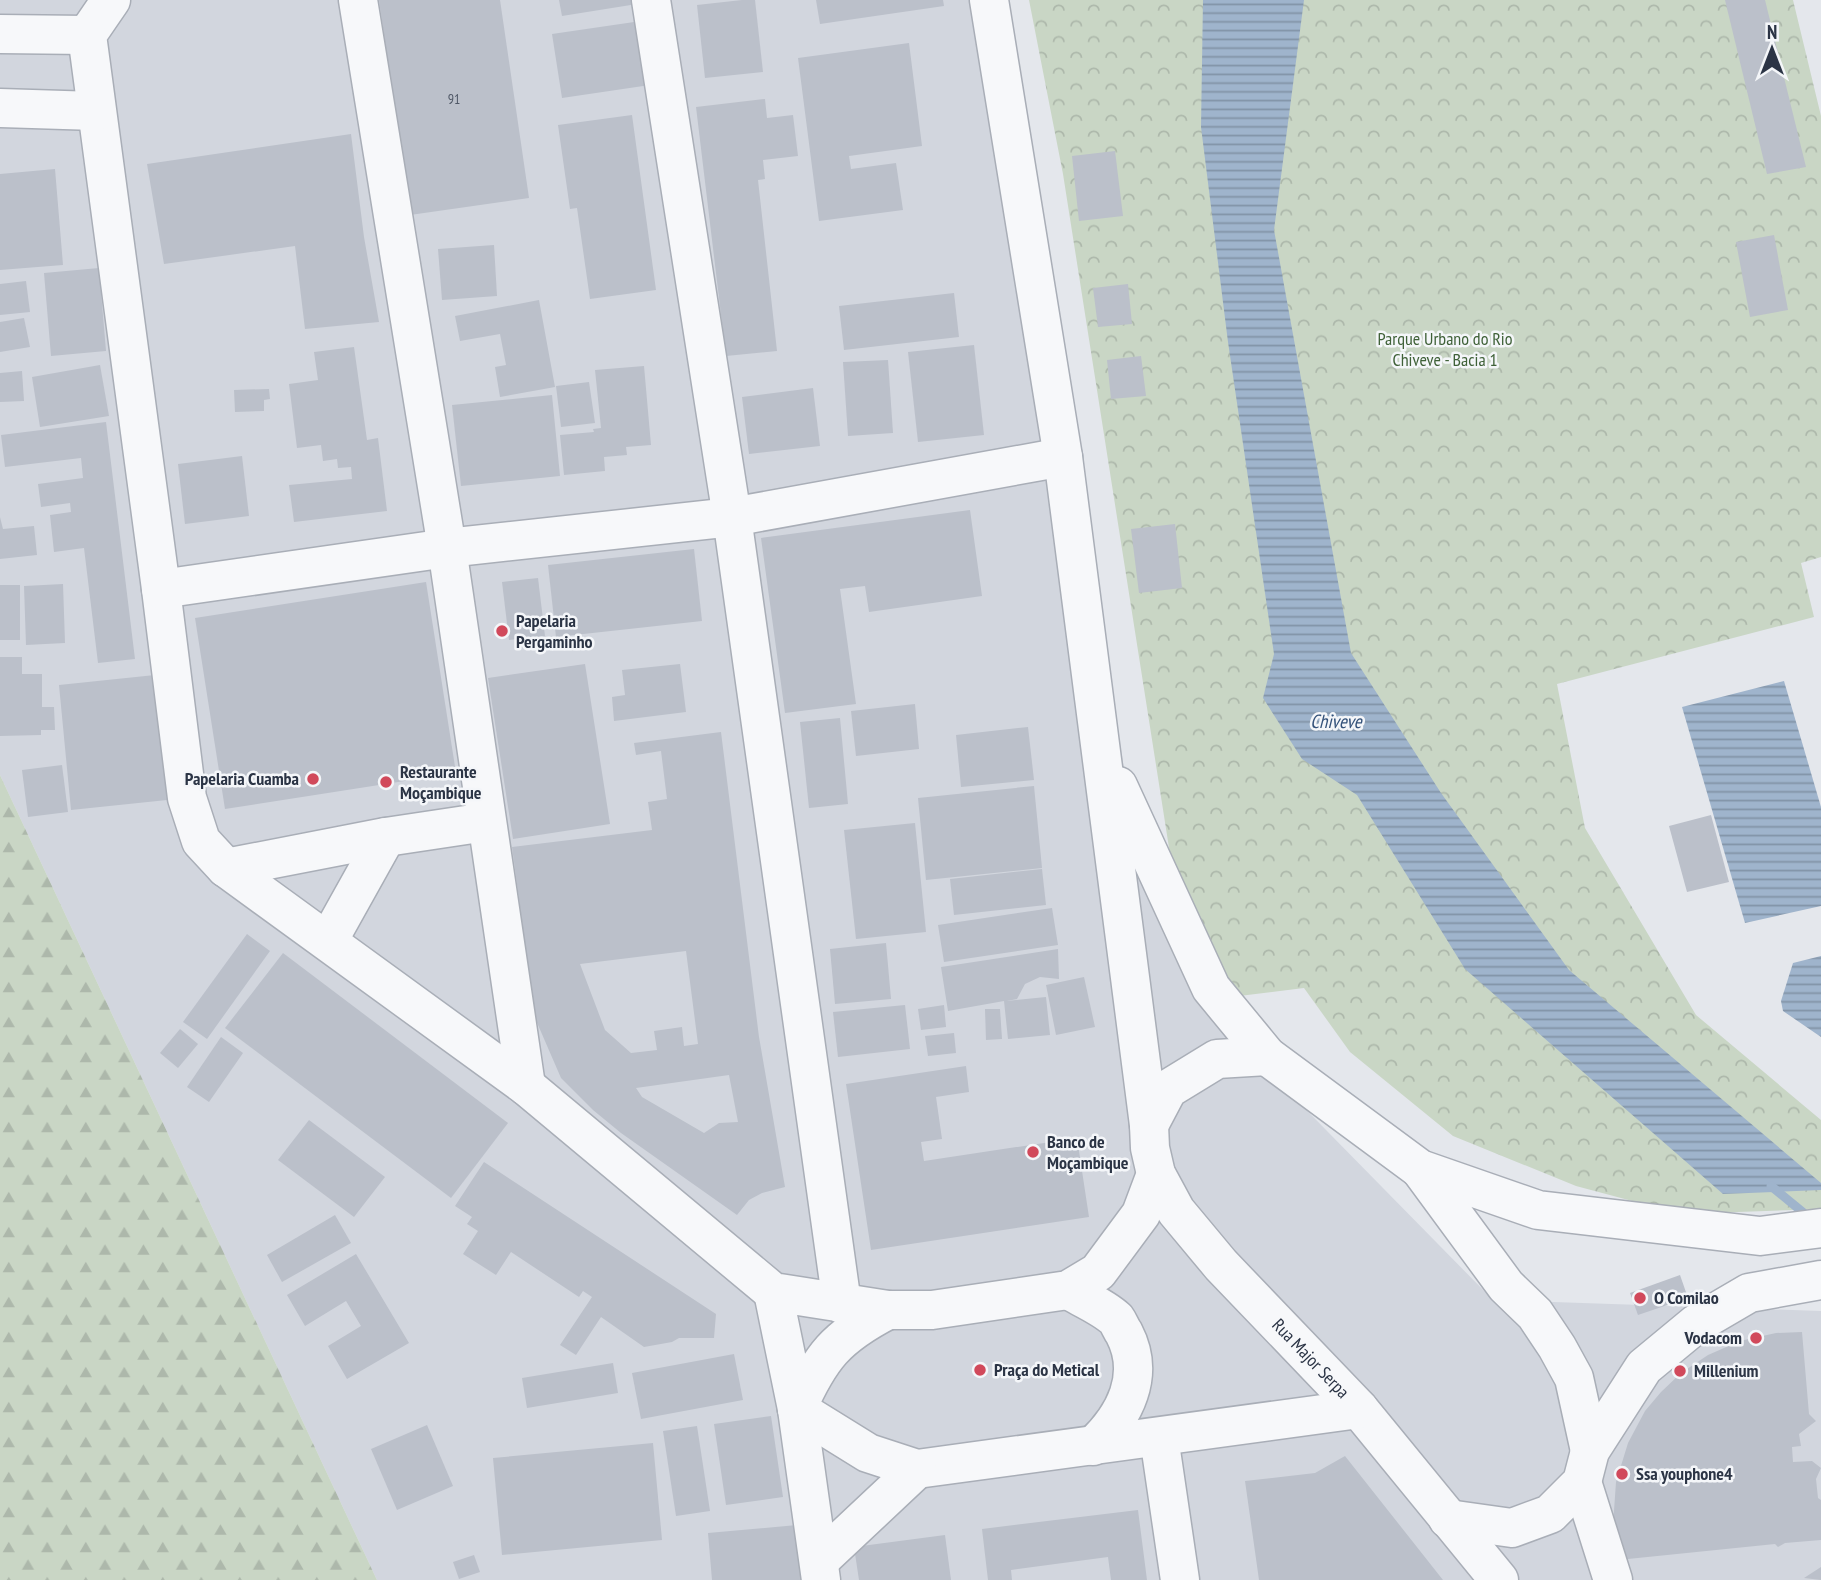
<svg xmlns="http://www.w3.org/2000/svg" width="1821" height="1580" viewBox="0 0 1821 1580" font-family="'PT Sans Narrow',sans-serif">
<style>
.built{fill:#d2d6de}
.forest{fill:url(#forest-firs)}
.park{fill:url(#park-crowns)}
.water{fill:url(#water-rules)}
.lines{fill:none;stroke-linecap:round;stroke-linejoin:round}
.stream{stroke:#9fb4cc;stroke-width:9}
.building{fill:#bbc0ca;fill-rule:evenodd}
.minor-casing{stroke:#a9aeb7;stroke-width:41}
.minor{stroke:#f7f8fa;stroke-width:38}
.poi-dot{fill:#d1495b;stroke:#f4f6f9;stroke-width:2.5}
.labels{text-anchor:middle;stroke-width:5;stroke-linejoin:round;paint-order:stroke}
.number-label{font-size:14px;fill:#4f5766}
.park-label{font-size:18px;fill:#3f6138;stroke:#f4f6f9}
.poi-label{font-size:18px;font-weight:bold;fill:#2b3445;stroke:#f4f6f9;text-anchor:start}
.street-label{font-size:18px;fill:#2b3445;stroke:#f4f6f9}
.water-label{font-size:19px;font-style:italic;fill:#34527a;stroke:#f4f6f9}
</style>
<defs>
<pattern id="forest-firs" width="22" height="20" patternUnits="userSpaceOnUse" patternTransform="scale(1.75)"><rect width="22" height="20" fill="#c9d6c5"/><path d="M5 1l3.5 6h-7zM16 11l3.5 6h-7z" fill="#adb8ab"/></pattern>
<pattern id="park-crowns" width="20" height="18" patternUnits="userSpaceOnUse" patternTransform="scale(1.75)"><rect width="20" height="18" fill="#c9d6c5"/><path d="M2 6a3 3 0 1 1 6 0M12 15a3 3 0 1 1 6 0" fill="none" stroke="#adb8ab"/></pattern>
<pattern id="water-rules" width="6" height="5" patternUnits="userSpaceOnUse" patternTransform="scale(1.75)"><rect width="6" height="5" fill="#9fb4cc"/><path d="M0 2.5h6" fill="none" stroke="#8293a7"/></pattern>
</defs>
<rect width="100%" height="100%" fill="#e4e7ec"/>
<path class="built" d="M0 0H1000L1138 855 1272 1075 1493 1300 1821 1311V1580H377L0 775Z"/>
<path class="forest" d="M0 775 377 1580H0Z"/>
<path class="park" d="M1029 0H1793L1821 116V557L1801 563 1814 617 1557 684 1585 828 1696 1015 1821 1120V1209L1681 1214 1576 1186 1453 1136 1350 1052 1304 988 1231 997 1170 854 1063 174Z"/>
<g class="water">
<path d="M1203 0H1304L1274 230 1351 653 1441 793 1569 970 1821 1183V1190L1723 1194 1465 969 1357 795 1302 759 1263 698 1274 654 1228 342 1201 127Z"/>
<path d="M1784 681 1821 807V906L1745 923 1682 707Z"/>
<path d="M1821 956V1037L1783 1011 1781 1001 1793 963Z"/>
</g>
<g class="lines">
<path class="stream" d="M1771 1186 1811 1219"/>
</g>
<g class="building">
<path d="M379 0H500L529 198 410 215Z"/>
<path d="M559 0H636L637 4 562 16Z"/>
<path d="M742 0H755L763 72 705 78 697 5Z"/>
<path d="M816 0H943L944 6 820 24Z"/>
<path d="M1725 0H1765L1806 167 1767 174Z"/>
<path d="M641 21 650 85 562 98 552 34Z"/>
<path d="M909 43 922 146 849 156 851 169 896 163 903 210 819 221 798 58Z"/>
<path d="M765 99 767 118 793 115 798 156 763 160 765 179 758 180 777 351 726 356 696 107Z"/>
<path d="M632 115 656 290 590 299 577 208 570 209 558 125Z"/>
<path d="M351 134 364 237 379 322 305 329 295 246 164 264 147 164Z"/>
<path d="M1115 151 1123 216 1079 221 1072 156Z"/>
<path d="M55 169 63 265 0 270V174Z"/>
<path d="M1774 235 1788 310 1750 317 1736 242Z"/>
<path d="M494 245 497 296 442 300 438 249Z"/>
<path d="M99 268 106 351 51 356 44 273Z"/>
<path d="M26 281 30 312 0 315V284Z"/>
<path d="M1128 284 1132 324 1098 327 1093 288Z"/>
<path d="M954 293 959 337 844 350 839 306Z"/>
<path d="M539 300 555 387 500 397 495 367 506 365 500 334 460 341 455 316Z"/>
<path d="M24 318 30 347 0 352V322Z"/>
<path d="M974 345 984 435 918 442 908 352Z"/>
<path d="M354 347 367 440 378 438 387 511 294 522 289 485 352 479 351 467 338 468 337 459 323 461 321 445 297 448 289 384 318 380 314 352Z"/>
<path d="M1141 356 1146 396 1111 399 1107 360Z"/>
<path d="M888 360 893 433 848 436 843 362Z"/>
<path d="M100 365 109 416 40 427 32 377Z"/>
<path d="M644 366 651 445 626 447 627 455 604 457 605 471 564 475 560 435 594 432 593 429 601 428 595 370Z"/>
<path d="M22 371 24 401 0 402V373Z"/>
<path d="M589 382 595 423 561 427 556 386Z"/>
<path d="M813 388 820 446 749 454 742 397Z"/>
<path d="M269 389 270 399 264 400V411L235 412 234 390Z"/>
<path d="M552 395 560 476 461 486 452 405Z"/>
<path d="M106 422 135 659 98 663 84 548 54 552 50 515 71 512 70 503 41 507 38 484 83 478 81 458 5 467 1 435Z"/>
<path d="M242 456 249 516 185 524 178 464Z"/>
<path d="M970 510 982 596 869 612 865 586 840 589 856 704 785 713 761 538Z"/>
<path d="M0 517 3 529 34 526 37 555 0 559Z"/>
<path d="M1175 524 1182 588 1139 593 1131 529Z"/>
<path d="M694 549 702 621 556 637 548 565Z"/>
<path d="M538 578 545 636 509 640 502 582Z"/>
<path d="M426 582 456 773 225 809 195 618Z"/>
<path d="M63 584 65 643 26 645 24 586Z"/>
<rect x="0" y="585" width="20" height="55"/>
<path d="M0 657H22V674H42V707H54L55 730H41V735L0 736Z"/>
<path d="M585 664 610 824 513 839 488 678Z"/>
<path d="M680 664 686 712 614 721 612 697 625 695 622 670Z"/>
<path d="M155 675 167 800 71 810 59 685Z"/>
<path d="M915 704 919 749 856 756 851 711Z"/>
<path d="M840 718 848 804 809 808 800 722Z"/>
<path d="M1028 727 1034 780 961 787 956 735Z"/>
<path d="M721 732 759 1037 785 1187 762 1193 749 1200 737 1215 621 1133 593 1110 561 1078 535 1018 512 847 652 830 648 802 667 799 661 751 636 755 634 743ZM686 951 698 1044 684 1046 682 1027 654 1031 657 1050 631 1053 605 1030 580 964ZM729 1075 738 1122 719 1123 704 1133 642 1097 636 1088Z"/>
<path d="M62 765 68 812 28 817 22 770Z"/>
<path d="M1034 786 1042 868 926 880 918 798Z"/>
<path d="M1711 815 1729 882 1687 892 1669 826Z"/>
<path d="M915 823 926 932 856 939 844 830Z"/>
<path d="M1042 869 1046 905 954 915 950 879Z"/>
<path d="M1052 908 1058 945 944 962 938 925Z"/>
<path d="M247 934 270 951 207 1039 183 1022Z"/>
<path d="M886 943 891 999 835 1004 830 949Z"/>
<path d="M1058 949 1059 979 1040 977 1025 984 1017 999 1007 1001 1046 997 1050 1035 1008 1039 1004 1001 948 1011 941 967Z"/>
<path d="M283 953 508 1123 451 1198 225 1028Z"/>
<path d="M1084 977 1095 1027 1056 1035 1046 985Z"/>
<path d="M905 1005 910 1049 838 1057 833 1012Z"/>
<path d="M944 1005 946 1027 921 1030 918 1009Z"/>
<path d="M985 1009H1000L1002 1039 986 1040Z"/>
<path d="M180 1029 198 1044 178 1068 160 1053Z"/>
<path d="M954 1033 956 1053 928 1056 925 1036Z"/>
<path d="M221 1037 243 1053 209 1102 187 1087Z"/>
<path d="M966 1066 969 1092 936 1097 942 1139 921 1142 924 1161 1077 1138 1089 1217 871 1250 846 1084Z"/>
<path d="M309 1120 385 1177 354 1217 278 1160Z"/>
<path d="M484 1162 716 1314 714 1338H679L672 1342 644 1347 601 1317 576 1355 560 1345 592 1297 583 1291 579 1297 511 1252 496 1275 463 1254 478 1231 467 1224 472 1217 455 1206Z"/>
<path d="M335 1215 351 1243 282 1282 267 1255Z"/>
<path d="M356 1254 409 1343 347 1379 328 1346 361 1326 346 1301 305 1326 287 1295Z"/>
<path d="M1680 1275 1688 1298 1638 1315 1630 1293Z"/>
<path d="M1802 1332 1809 1414 1816 1421 1799 1434 1801 1446 1792 1447 1793 1462 1812 1461 1821 1468 1816 1479 1818 1498 1821 1500V1540L1785 1543 1778 1547 1775 1544 1618 1560 1613 1525 1616 1482 1628 1443 1645 1411 1661 1392 1681 1373 1708 1355 1740 1341 1776 1333Z"/>
<path d="M734 1354 743 1400 641 1419 632 1373Z"/>
<path d="M613 1363 618 1393 527 1408 522 1378Z"/>
<path d="M771 1416 783 1497 726 1505 714 1424Z"/>
<path d="M427 1425 453 1486 397 1510 371 1449Z"/>
<path d="M697 1426 710 1511 676 1516 663 1431Z"/>
<path d="M653 1443 662 1540 502 1555 493 1458Z"/>
<path d="M1345 1456 1443 1580H1259L1245 1481 1315 1473Z"/>
<path d="M1138 1510 1147 1580H1111L1108 1557 1011 1570 1012 1580H988L982 1529Z"/>
<path d="M797 1525 802 1580H712L708 1533Z"/>
<path d="M945 1535 951 1580H859L854 1547Z"/>
<path d="M474 1555 480 1572 459 1579 453 1562Z"/>
<path d="M1821 1567V1580L1804 1578Z"/>
</g>
<g class="lines">
<defs>
<g id="minor">
<path d="M111 0 87 35 161 589 187 798 201 841 226 868 526 1086 773 1292 888 1310H932L1068 1290 1098 1272 1141 1214 1156 1174"/>
<path d="M358 0 447 548 526 1086"/>
<path d="M651 0 732 517 842 1304"/>
<path id="s1" d="M989 0 1063 457 1149 1125 1150 1148 1156 1174 1176 1211 1221 1265 1359 1409 1499 1580"/>
<path d="M0 34 87 35"/>
<path d="M0 108 96 111"/>
<path d="M161 589 447 548 732 517 1063 457"/>
<path d="M1118 786 1211 988 1267 1056 1420 1169 1538 1210 1760 1236 1821 1228"/>
<path d="M226 868 386 837 486 822"/>
<path d="M328 941 386 837"/>
<path d="M1149 1125 1168 1089 1217 1059 1267 1056"/>
<path d="M1420 1169 1506 1286 1535 1314 1557 1347 1574 1378 1590 1451"/>
<path d="M1068 1290C1084 1299 1103 1307 1116 1319 1119 1323 1121 1329 1124 1333 1146 1375 1125 1416 1093 1446"/>
<path d="M773 1292 797 1409 821 1580"/>
<path d="M797 1409 868 1453 917 1469 1359 1409"/>
<path d="M797 1409C820 1357 836 1337 888 1310"/>
<path d="M1159 1437 1180 1580"/>
<path d="M1582 1482 1613 1580"/>
<path d="M1448 1519 1512 1528 1550 1514 1582 1482 1590 1451 1644 1367 1696 1324 1749 1293 1821 1280"/>
<path d="M819 1561 917 1469"/>
</g>
</defs>
<use href="#minor" class="minor-casing"/>
<use href="#minor" class="minor"/>
</g>
<g class="poi-dot">
<circle cx="502" cy="631" r="7"/>
<circle cx="313" cy="779" r="7"/>
<circle cx="386" cy="782" r="7"/>
<circle cx="1033" cy="1152" r="7"/>
<circle cx="1640" cy="1298" r="7"/>
<circle cx="1756" cy="1338" r="7"/>
<circle cx="980" cy="1370" r="7"/>
<circle cx="1680" cy="1371" r="7"/>
<circle cx="1622" cy="1474" r="7"/>
</g>
<g class="labels">
<g class="number-label">
<text x="454" y="104">91</text>
</g>
<g class="park-label">
<text x="1445" y="345">Parque Urbano do Rio<tspan x="1445" dy="21">Chiveve - Bacia 1</tspan></text>
</g>
<g class="poi-label">
<text x="516" y="627">Papelaria<tspan x="516" dy="21">Pergaminho</tspan></text>
<text x="400" y="778">Restaurante<tspan x="400" dy="21">Moçambique</tspan></text>
<text x="299" y="785" text-anchor="end">Papelaria Cuamba</text>
<text x="1047" y="1148">Banco de<tspan x="1047" dy="21">Moçambique</tspan></text>
<text x="1654" y="1304">O Comilao</text>
<text x="1742" y="1344" text-anchor="end">Vodacom</text>
<text x="994" y="1376">Praça do Metical</text>
<text x="1694" y="1377">Millenium</text>
<text x="1636" y="1480">Ssa youphone4</text>
</g>
<g class="street-label">
<text dy="6" stroke="none"><textPath href="#s1" startOffset="1428">Rua Major Serpa</textPath></text>
</g>
<g class="water-label">
<text x="1336" y="728">Chiveve</text>
</g>
</g>
<g transform="translate(1772 49)" stroke="#f4f6f9" stroke-width="5" paint-order="stroke">
<path d="M0-5L12 26L0 18L-12 26Z" fill="#2b3445"/>
<text y="-10" font-size="19" font-weight="bold" text-anchor="middle" fill="#2b3445">N</text>
</g>
</svg>
